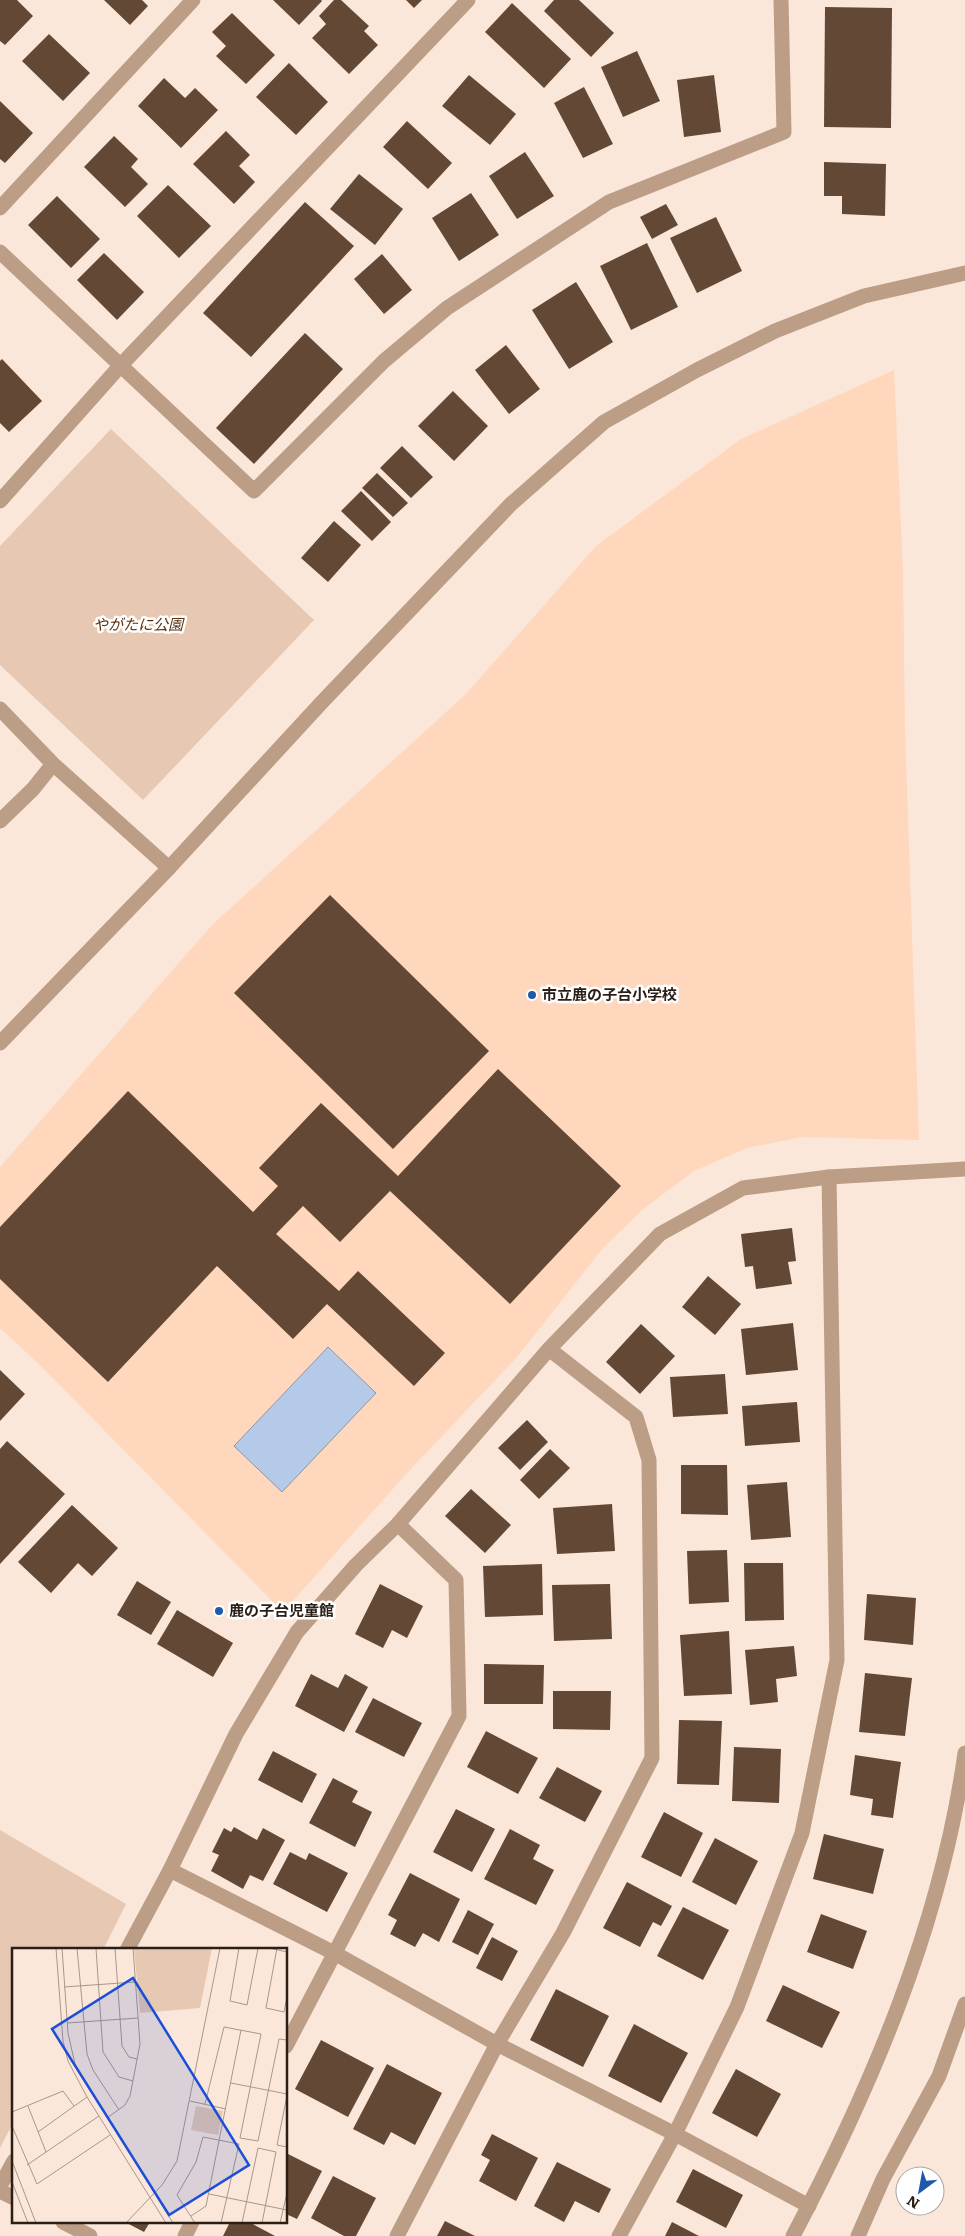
<svg xmlns="http://www.w3.org/2000/svg" width="965" height="2236" viewBox="0 0 965 2236" font-family="Literata,'Noto Sans JP',serif">
<style>
.built{fill:#fed7bc}
.green{fill:#e7c8b2}
.water{fill:#b5cae8;stroke:#8b96a9}
.building{fill:#634835}
.lines{fill:none;stroke-linecap:round;stroke-linejoin:round}
.minor{stroke:#bc9d86;stroke-width:15}
.poi-dot{fill:#2059ab;stroke:#fff;stroke-width:2}
.labels{text-anchor:middle;stroke-width:5;stroke-linejoin:round;paint-order:stroke}
.park-label{font-size:15px;font-style:italic;fill:#5b310b;stroke:#fff}
.poi-label{font-size:15px;font-weight:bold;fill:#2a1e16;stroke:#fff;text-anchor:start}
.inset-road{fill:none;stroke:#a7978b;stroke-width:1}
.view{fill:#1d4ed8;fill-opacity:0.15;stroke:#1d4ed8;stroke-width:2.5}
.inset-edge{fill:none;stroke:#2a1e16;stroke-width:2.5}
</style>
<rect width="100%" height="100%" fill="#fbe7d9"/>
<path class="built" d="M894 370 903 571 905 729 919 1140 802 1137 747 1148 694 1171 642 1210 603 1248 518 1356 408 1472 283 1612 43 1368 0 1328V1167L213 924 466 694 596 546 741 439Z"/>
<g class="green">
<path d="M111 429 314 620 143 800 0 665V546Z"/>
<path d="M0 1830 126 1904 103 1950H14V2121L0 2148Z"/>
</g>
<path class="water" d="M328 1347 376 1393 282 1492 234 1446Z"/>
<g class="building">
<path d="M0 0H17L33 16 5 45 0 41Z"/>
<path d="M104 0H142L148 6 130 25Z"/>
<path d="M273 0H321L322 1 299 25Z"/>
<path d="M334 0H341L369 26 364 31 378 45 349 74 312 38 326 24 319 16Z"/>
<path d="M406 0H422L414 8Z"/>
<path d="M554 0H579L614 33 591 57 544 11Z"/>
<path d="M512 3 571 59 544 88 485 32Z"/>
<path d="M825 7 892 8 891 128 824 127Z"/>
<path d="M232 13 275 55 246 84 216 56 226 46 212 32Z"/>
<path d="M49 34 90 73 63 101 22 61Z"/>
<path d="M637 51 660 101 623 117 601 67Z"/>
<path d="M289 63 328 102 296 135 256 97Z"/>
<path d="M469 75 516 114 490 145 442 106Z"/>
<path d="M714 75 721 132 684 137 677 80Z"/>
<path d="M164 78 185 98 195 88 218 110 181 148 138 106Z"/>
<path d="M584 87 613 144 583 158 554 103Z"/>
<path d="M0 101 33 133 5 163 0 159Z"/>
<path d="M407 121 452 163 428 189 383 147Z"/>
<path d="M226 131 250 155 239 166 255 182 234 204 193 164Z"/>
<path d="M114 136 138 159 131 167 148 184 125 207 84 167Z"/>
<path d="M525 152 554 196 517 219 489 176Z"/>
<path d="M824 162 886 164 885 216 842 214V196H824Z"/>
<path d="M359 174 403 209 375 245 330 209Z"/>
<path d="M168 185 211 226 179 258 137 216Z"/>
<path d="M471 193 499 235 459 261 432 218Z"/>
<path d="M57 196 100 239 71 268 28 225Z"/>
<path d="M305 202 354 246 251 357 203 313Z"/>
<path d="M666 204 678 225 652 239 640 217Z"/>
<path d="M716 217 742 271 697 293 670 238Z"/>
<path d="M647 243 678 307 631 330 600 266Z"/>
<path d="M104 253 144 292 117 320 77 280Z"/>
<path d="M382 254 412 290 384 314 354 279Z"/>
<path d="M576 282 613 342 569 369 532 310Z"/>
<path d="M305 333 343 369 254 464 216 428Z"/>
<path d="M506 345 540 389 509 414 475 370Z"/>
<path d="M2 359 42 401 9 432 0 423V361Z"/>
<path d="M453 391 488 426 454 461 418 426Z"/>
<path d="M402 446 433 477 411 498 380 468Z"/>
<path d="M377 473 408 503 393 517 362 488Z"/>
<path d="M361 491 391 522 372 541 341 511Z"/>
<path d="M334 521 361 545 328 582 301 558Z"/>
<path d="M330 895 489 1051 393 1149 234 993Z"/>
<path d="M498 1069 621 1186 510 1304 390 1191 340 1242 303 1206 276 1234 339 1291 358 1271 445 1353 414 1386 327 1304 293 1339 217 1266 108 1382 0 1279V1227L128 1091 253 1212 278 1186 259 1168 321 1103 398 1176Z"/>
<path d="M792 1228 796 1261 788 1262 792 1284 756 1289 753 1266 745 1267 741 1234Z"/>
<path d="M708 1276 741 1304 715 1335 682 1307Z"/>
<path d="M793 1323 798 1370 746 1375 741 1329Z"/>
<path d="M641 1324 675 1356 640 1394 606 1362Z"/>
<path d="M0 1370 25 1394 0 1421Z"/>
<path d="M725 1374 728 1414 673 1417 670 1377Z"/>
<path d="M797 1402 800 1442 745 1446 742 1406Z"/>
<path d="M527 1420 548 1442 520 1470 498 1448Z"/>
<path d="M7 1441 65 1494 0 1564V1449Z"/>
<path d="M550 1449 570 1468 539 1499 520 1480Z"/>
<path d="M681 1465H727L728 1515 681 1514Z"/>
<path d="M787 1482 791 1537 751 1540 747 1485Z"/>
<path d="M471 1489 511 1525 485 1553 445 1516Z"/>
<path d="M612 1504 615 1551 557 1554 553 1508Z"/>
<path d="M72 1505 118 1548 92 1576 78 1563 51 1593 18 1562Z"/>
<path d="M727 1550 729 1602 689 1604 687 1551Z"/>
<path d="M744 1563H783L784 1620 745 1621Z"/>
<path d="M542 1564 543 1615 485 1617 483 1566Z"/>
<path d="M137 1581 171 1602 151 1635 117 1615Z"/>
<path d="M380 1584 423 1606 407 1638 392 1630 383 1648 355 1634Z"/>
<path d="M610 1584 612 1639 554 1641 552 1585Z"/>
<path d="M867 1594 916 1598 913 1645 864 1640Z"/>
<path d="M177 1610 233 1643 213 1677 157 1644Z"/>
<path d="M729 1631 732 1694 684 1696 680 1635Z"/>
<path d="M794 1646 797 1676 776 1679 778 1702 750 1705 745 1650Z"/>
<path d="M484 1664 544 1665 543 1704H484Z"/>
<path d="M865 1673 912 1678 905 1736 859 1732Z"/>
<path d="M311 1674 338 1688 345 1674 368 1687 344 1732 295 1706Z"/>
<path d="M553 1691H611L610 1730 553 1729Z"/>
<path d="M373 1698 422 1723 404 1757 355 1732Z"/>
<path d="M679 1720 722 1721 719 1785 677 1784Z"/>
<path d="M486 1731 538 1758 518 1794 467 1767Z"/>
<path d="M734 1747 781 1749 779 1803 732 1801Z"/>
<path d="M273 1751 317 1774 302 1803 258 1780Z"/>
<path d="M855 1755 901 1762 893 1818 871 1815 873 1799 850 1795Z"/>
<path d="M557 1767 602 1791 585 1822 539 1798Z"/>
<path d="M333 1778 358 1791 352 1802 372 1812 355 1847 309 1823Z"/>
<path d="M456 1809 495 1829 472 1872 433 1852Z"/>
<path d="M664 1812 703 1833 681 1877 641 1857Z"/>
<path d="M234 1827 257 1840 263 1828 285 1840 263 1881 250 1875 243 1889 211 1871 219 1855 212 1852 224 1828 231 1832Z"/>
<path d="M510 1829 540 1845 533 1859 554 1870 536 1905 484 1879Z"/>
<path d="M824 1834 884 1849 873 1894 813 1879Z"/>
<path d="M715 1838 758 1861 736 1905 692 1882Z"/>
<path d="M290 1852 306 1860 309 1853 348 1873 327 1912 273 1884Z"/>
<path d="M410 1873 460 1899 439 1942 423 1933 415 1947 390 1934 397 1920 388 1915Z"/>
<path d="M627 1882 672 1906 661 1926 653 1922 640 1947 603 1928Z"/>
<path d="M683 1907 729 1930 703 1980 657 1956Z"/>
<path d="M468 1910 494 1924 478 1955 452 1942Z"/>
<path d="M821 1914 867 1931 853 1969 807 1952Z"/>
<path d="M492 1937 518 1951 502 1981 476 1968Z"/>
<path d="M783 1985 840 2012 822 2048 766 2021Z"/>
<path d="M556 1989 609 2016 583 2067 530 2040Z"/>
<path d="M634 2024 688 2053 661 2103 608 2076Z"/>
<path d="M321 2040 374 2068 348 2117 295 2089Z"/>
<path d="M387 2064 442 2093 415 2145 391 2132 384 2145 353 2129Z"/>
<path d="M736 2069 781 2094 757 2137 712 2113Z"/>
<path d="M492 2134 538 2158 516 2201 479 2181 490 2160 481 2155Z"/>
<path d="M286 2153 322 2171 297 2219 286 2214Z"/>
<path d="M557 2162 611 2189 599 2213 575 2201 564 2222 534 2206Z"/>
<path d="M693 2169 743 2195 726 2228 676 2202Z"/>
<path d="M333 2176 376 2198 356 2236H344L311 2218Z"/>
<path d="M445 2221 475 2236H437Z"/>
<path d="M125 2222H150L144 2232Z"/>
<path d="M230 2222H249L275 2236H223Z"/>
<path d="M672 2222 699 2236H665Z"/>
</g>
<g class="lines">
<g class="minor">
<path d="M0 208 193 0"/>
<path d="M0 252 254 491 384 361 447 308 609 202 784 132 781 0"/>
<path d="M0 501 121 365 468 0"/>
<path d="M0 709 53 764 169 868"/>
<path d="M0 821 33 789 53 764"/>
<path d="M0 1043 169 868 323 701 511 504 604 422 697 370 775 331 864 296 965 273"/>
<path d="M170 1870 336 1954 497 2044 675 2134 809 2206"/>
<path d="M127 1950 170 1870 236 1734 297 1632 356 1565 398 1524 549 1349 660 1234 743 1188 829 1177 965 1169"/>
<path d="M286 2046 459 1716 456 1580 398 1524"/>
<path d="M0 2186 14 2161"/>
<path d="M0 2191 14 2198"/>
<path d="M63 2222 90 2236"/>
<path d="M185 2236 192 2222"/>
<path d="M397 2236 497 2044 563 1933 652 1758 649 1460 636 1417 549 1349"/>
<path d="M619 2236 675 2134 737 2007 802 1833 837 1660 829 1177"/>
<path d="M793 2236C873 2084 941 1924 965 1753"/>
<path d="M858 2236 883 2179 939 2076 965 2004"/>
</g>
</g>
<g class="poi-dot">
<circle cx="532" cy="995" r="5"/>
<circle cx="219" cy="1611" r="5"/>
</g>
<g class="labels">
<g class="park-label">
<text x="138" y="630">やがたに公園</text>
</g>
<g class="poi-label">
<text x="542" y="1000">市立鹿の子台小学校</text>
<text x="229" y="1616">鹿の子台児童館</text>
</g>
</g>
<g transform="translate(12 1948)">
<rect width="275" height="275" fill="#fbe7d9"/>
<path d="M122 0H200L188 60 128 65ZM184 158 211 163 206 187 179 182Z" fill="#e7c8b2"/>
<path class="inset-road" d="M44 0 51 93 56 113 75 149 154 275M50 0 56 85 63 116 161 275M65 0 75 106 81 122 107 162M84 0 91 104 107 129 121 133M103 0 110 98 117 109 125 111M227 0 218 53 235 57 246 0M257 0 275 4M265 0 254 60 272 64 275 49M52 39 123 34M55 75 126 70M219 135 275 146M275 148 265 197 275 199M178 153 214 161M193 156 212 79 249 86 228 190 246 193 267 91 275 92M16 158 34 204M0 164 51 143 62 158M95 170 113 157 118 148 128 96 121 0M0 178 25 236 98 187M26 184 75 149M0 213 24 275M15 217 87 168M0 234 16 275M197 246 275 262M179 268 194 258 229 82M114 275 150 237 165 213 208 0M183 275 165 247 184 214 191 189 227 196 209 275M230 275 246 200 264 204 250 275M268 275 275 245"/>
<path class="view" d="M121 30 237 217 157 267 40 81Z"/>
<rect width="275" height="275" class="inset-edge"/>
</g>
<g transform="translate(920 2191) rotate(212)"><circle r="24" fill="#ffffff" stroke="#aaa5a2"/>
<path d="M0-4L9 19L0 12L-9 19Z" fill="#2059ab"/>
<text y="-8" font-size="14" font-weight="bold" text-anchor="middle" fill="#2a1e16">N</text>
</g>
</svg>
